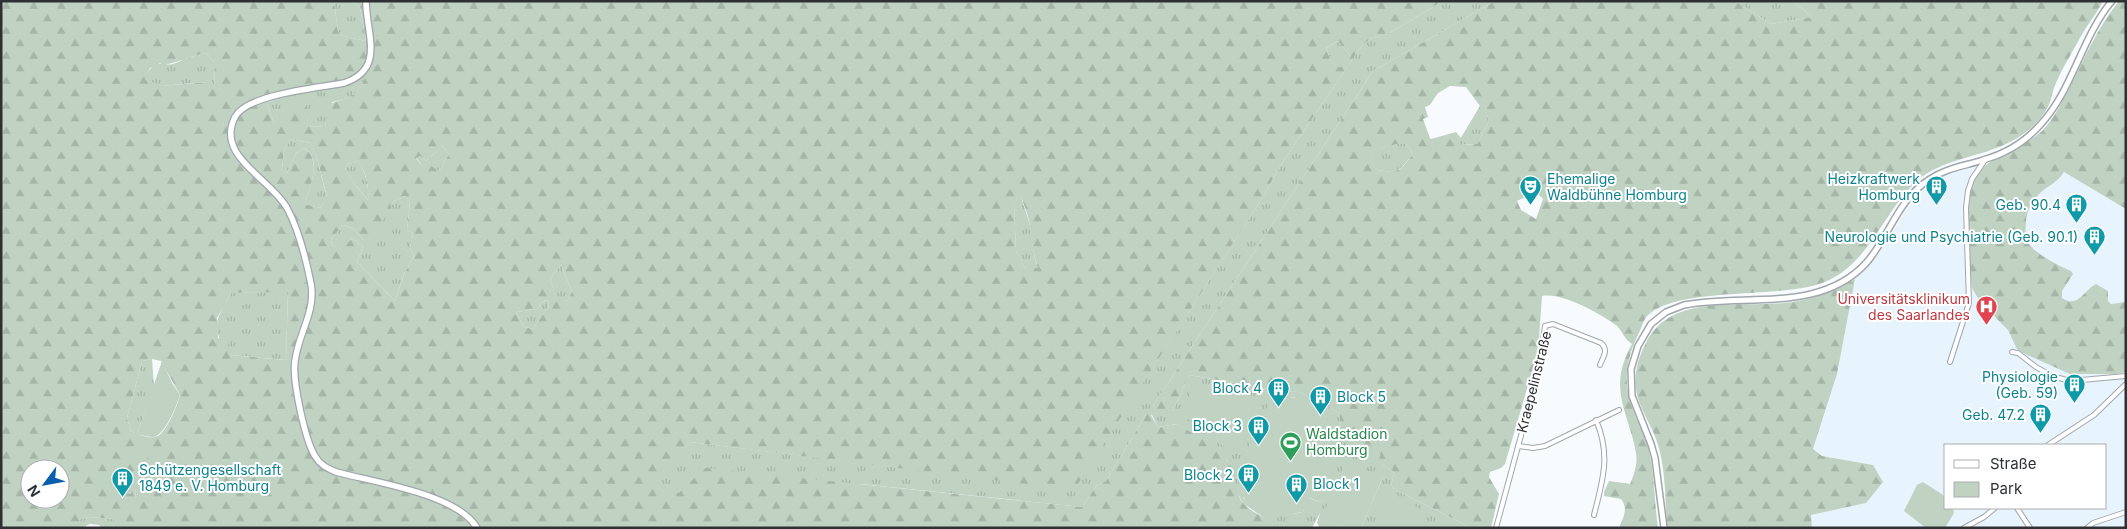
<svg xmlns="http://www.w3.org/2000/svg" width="2127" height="529" viewBox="0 0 2127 529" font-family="Inter,sans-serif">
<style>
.built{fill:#e7f3fd;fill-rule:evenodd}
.grass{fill:url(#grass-tufts);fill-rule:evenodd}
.forest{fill:url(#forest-firs);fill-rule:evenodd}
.park{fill:#c0d2c2}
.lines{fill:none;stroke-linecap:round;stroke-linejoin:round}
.minor-casing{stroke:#9fa7ad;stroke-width:6}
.tertiary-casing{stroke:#9fa7ad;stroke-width:8}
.secondary-casing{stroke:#9fa7ad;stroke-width:8}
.minor{stroke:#fff;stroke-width:4}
.tertiary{stroke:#fff;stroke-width:5}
.secondary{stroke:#fff;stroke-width:5.5}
.labels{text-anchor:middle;stroke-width:4;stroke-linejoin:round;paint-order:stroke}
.culture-label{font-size:14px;fill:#0d838f;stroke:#fff;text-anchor:end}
.health-label{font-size:14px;fill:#be3a42;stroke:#fff;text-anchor:end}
.street-label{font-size:14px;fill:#2e3134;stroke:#fff}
.leisure-label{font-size:14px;fill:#27864d;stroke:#fff;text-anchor:start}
</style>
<defs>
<pattern id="grass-tufts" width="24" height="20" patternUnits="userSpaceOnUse" patternTransform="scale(1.25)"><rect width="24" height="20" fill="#c0d2c2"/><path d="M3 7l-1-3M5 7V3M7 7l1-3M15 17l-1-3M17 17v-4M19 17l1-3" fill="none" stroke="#a5b5a7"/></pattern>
<pattern id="forest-firs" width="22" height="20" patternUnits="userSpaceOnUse" patternTransform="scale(1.25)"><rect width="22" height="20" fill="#c0d2c2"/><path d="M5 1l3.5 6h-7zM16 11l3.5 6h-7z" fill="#a5b5a7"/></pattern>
</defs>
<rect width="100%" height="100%" fill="#f7fbfe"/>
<path class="built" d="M2021 147 2126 209V528H1812L1811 515 1866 503 1873 465 1822 456 1813 450 1837 374 1855 279 1877 256 1908 208 1924 189 1945 175 1985 165ZM1946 445H2106V508H1946Z"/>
<g class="grass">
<path d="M334 1H351L360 7 366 41 344 36 338 32Z"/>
<path d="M1443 1H1495L1373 71 1153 406 1173 411 1189 375 1280 391 1299 392 1322 402 1340 414 1339 431 1358 445C1367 442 1375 446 1382 451V465L1393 471 1394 474 1391 485 1394 489 1472 528H1361L1383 477 1322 517 1346 528H1320L1317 523 1320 513 1312 528H1279L1244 504 1236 491 1233 471 1227 460 1215 449 1177 424 1158 427 1152 415H1146L1106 481 1096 486 1082 507 860 484 679 493 604 528 690 442 1074 489 1261 200 1284 160 1361 47 1370 39 1388 34ZM1293 397 1314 404 1334 427 1327 446 1320 502 1308 498 1303 512C1279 517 1260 518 1243 498L1278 398Z"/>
<path d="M1735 1H1793L1812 17 1771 24Z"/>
<path d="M1338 41 1350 56 1340 69 1330 59 1326 48Z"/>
<path d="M206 53 214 62 215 89 206 82 161 86 144 79C157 54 160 69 176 63 186 58 195 55 206 53Z"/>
<path d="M365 77C357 96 352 98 332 102L325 127 308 126 306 104 274 123 266 102Z"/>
<path d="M1484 103 1489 122 1477 144 1459 145V141L1480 106Z"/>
<path d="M290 139 311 143 317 158 327 198 320 208 305 204C310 186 322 162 305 148L296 153 287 173 282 169 284 151Z"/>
<path d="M1397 144H1406L1411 149 1412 155C1399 172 1398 173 1377 170L1370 161 1378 149Z"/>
<path d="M442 146 449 154 439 171 423 167 416 157 420 156 426 161Z"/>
<path d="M358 160C366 174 369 185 368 200 359 189 351 181 345 169L348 164Z"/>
<path d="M1019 192C1023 203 1027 214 1030 226 1033 241 1032 252 1038 268H1025L1016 251 1014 205Z"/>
<path d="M405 196 410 202 407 229 413 234 410 248 414 256 404 274 395 301 357 262 363 247 352 238 346 245 335 247 331 244 333 237 343 225 354 229 363 240 390 203Z"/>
<path d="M561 265 572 291 568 300 557 303 550 278Z"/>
<path d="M288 291 286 360 229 355C210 326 215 322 231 293Z"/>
<path d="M545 300 549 301 548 307 533 329 524 327 516 312 537 309Z"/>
<path d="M152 359 154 386 137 434 131 431 127 418 142 361Z"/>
<path d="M90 517 115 519 113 528H99L100 525 90 524 81 528 77 520Z"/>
</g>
<g class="forest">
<path d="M1 1H334L338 32 344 36 366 41 360 7 351 1H1443L1388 34 1370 39 1361 47 1284 160 1261 200 1074 490 690 442 648 486 679 493 705 468 1082 507 1096 486 1106 481 1146 415 1149 412 1158 427 1177 424C1196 436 1225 449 1233 471 1237 483 1235 494 1244 504 1254 515 1270 518 1279 528H113L114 519 90 517 78 520 81 528H1ZM1338 41 1350 56 1340 68 1330 59 1326 48ZM206 53 214 62 215 88 207 82 161 86 145 79 150 68 160 63 163 65C177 63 191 56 206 53ZM365 77C353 106 342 94 322 109L327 118 325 127 308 126 307 104 285 110 274 123 266 102 289 96 350 85ZM290 139 311 143 317 158 327 197 320 208 305 204C310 185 322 163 305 148L296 153 287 173 282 169 284 151ZM442 146 449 154 439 171 428 164 423 167 416 158 420 156 426 161ZM358 160C366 174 369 184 368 200 359 190 351 180 345 169L348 164ZM1019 193C1024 204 1029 216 1030 228 1032 242 1033 254 1038 268H1025L1016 251 1014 205ZM405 196 410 202 407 229 413 234 410 248 414 256 404 274 395 301 357 262 363 247 352 238 346 245H339L335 247 331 244 333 237 343 225 354 229 363 240 392 211 390 203ZM561 265 572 291 568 300 557 302 550 278ZM288 292 286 360 229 355 228 341 218 338 217 318 231 293ZM545 300 549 301 548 307 533 329 524 327 516 312 537 309ZM152 359 161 361 180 395C178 405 166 432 158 436 150 440 138 434 131 431L127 418 142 361ZM145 466 154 467 149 489H144L135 499 136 488ZM30 469H60V499H30Z"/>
<path d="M1495 1H1735L1771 24 1812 17 1793 1H2103C2097 13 2088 24 2081 36 2073 51 2063 67 2056 83 2053 89 2052 96 2050 102 2044 119 2025 135 2010 142 1980 158 1942 158 1916 182 1883 212 1870 262 1827 281 1783 301 1671 284 1645 319 1642 324 1640 332 1637 337 1625 362 1623 387 1634 412 1638 424 1645 435 1648 446 1655 473 1654 501 1658 528H1619C1623 517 1629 509 1621 499L1604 496V492L1609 481 1630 484C1634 475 1638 463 1636 453 1632 426 1616 401 1621 373 1623 362 1627 353 1632 344 1624 339 1623 332 1617 326 1601 314 1562 292 1542 296L1539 339 1536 358 1505 464 1501 468 1490 472 1489 477 1499 494 1491 528H1472L1394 489 1391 485 1394 474 1393 471 1382 465 1379 461 1381 451C1375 446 1367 442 1358 445L1339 431 1340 414 1322 402 1299 392 1280 391 1189 375 1173 411 1157 410 1153 406 1373 71ZM1450 86 1466 87 1480 106 1484 104 1489 122 1477 144 1459 145 1461 138 1456 132 1431 139 1430 138 1423 119 1428 117 1425 107 1430 105 1438 93ZM1397 144H1406L1411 149 1412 155C1400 172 1398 173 1377 170L1370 161 1379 149ZM1536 192 1543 199 1536 219 1521 210 1517 201Z"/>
<path d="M2119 1H2126V209L2064 172C2057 183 2047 186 2039 194 2032 202 2026 212 2026 222 2026 228 2024 235 2027 241 2033 253 2059 266 2071 271L2073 274 2062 291V298C2078 309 2084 290 2096 284L2108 291V301L2111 304 2126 302V372L2116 374H2070L2023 353 2017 349 2008 330 1981 303 1972 288C1970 264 1962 202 1972 182 1986 154 2022 151 2044 129 2055 117 2062 101 2070 87 2084 58 2098 27 2119 1Z"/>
<path d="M1855 279 1837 374 1813 449 1822 456 1873 465 1883 482 1866 503 1811 515 1812 528H1667C1665 501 1666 471 1658 445 1653 426 1638 408 1636 389 1634 374 1638 358 1645 345 1669 293 1736 308 1784 303 1811 300 1833 292 1855 279Z"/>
</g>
<g class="park">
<path d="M162 361 172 383 180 395C177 405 164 437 153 437 148 437 142 435 137 434Z"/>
<path d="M1194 383 1216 392 1203 425 1181 417Z"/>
<path d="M1225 384 1263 400 1241 453 1203 437Z"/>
<path d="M1285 397C1309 397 1321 407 1334 427L1327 446 1342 452 1320 502 1309 498 1303 512C1295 513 1287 516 1279 516 1252 517 1235 496 1239 471L1263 412 1274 400Z"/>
<path d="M140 436 150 438 146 466 154 467 149 489H144L143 500 135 499 136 488H132L131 494 118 493 119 479 133 481Z"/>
<path d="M1346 462 1383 477 1361 528H1346L1322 518Z"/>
<path d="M1923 482 1946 497V508H1953L1954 513 1945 528H1926L1904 511 1917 485Z"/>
<path d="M1394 496 1419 508 1416 514 1422 517 1417 528H1392L1375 520 1385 500 1391 503Z"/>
</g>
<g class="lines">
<defs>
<g id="minor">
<path d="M2012 352 2018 353 2036 367 2052 376 2070 381 2126 376"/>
<path d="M1950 362 1969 303 1966 208 1968 191 1972 179 1985 160"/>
<path d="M2048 445 2094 415 2126 384"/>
<path d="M1518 446 1533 448 1545 446 1619 410"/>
<path d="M2017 508 2030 528"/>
<path d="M1594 515C1603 479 1611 455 1596 420"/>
<path d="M1496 528 1539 369 1545 326 1553 324 1601 343C1609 350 1603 357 1600 365"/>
<path d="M1964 528 1984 517 1995 508"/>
<path d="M2087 528 2093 523 2126 512"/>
</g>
<path id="tertiary" d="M1664 528 1655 458 1651 444 1632 396 1631 369 1638 346 1651 324 1666 312 1684 305C1744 293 1821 314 1867 262 1890 235 1898 199 1930 179 1946 168 1965 166 1983 160 2005 154 2025 142 2040 125 2073 90 2081 38 2112 1"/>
<path id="secondary" d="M366 1C366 34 386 69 344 83 318 88 247 94 235 117 215 156 270 178 287 208 299 230 306 259 311 284 316 312 298 334 295 361 292 380 305 440 315 456 320 465 327 468 336 472 373 482 458 494 477 528"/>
</defs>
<use href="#minor" class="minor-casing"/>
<use href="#tertiary" class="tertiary-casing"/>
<use href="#secondary" class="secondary-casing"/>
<use href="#minor" class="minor"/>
<use href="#tertiary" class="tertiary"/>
<use href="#secondary" class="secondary"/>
</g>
<defs>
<symbol id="theatre-pin" viewBox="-11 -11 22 30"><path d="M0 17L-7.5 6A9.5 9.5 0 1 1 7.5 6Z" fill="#0f9aa8" stroke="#fff"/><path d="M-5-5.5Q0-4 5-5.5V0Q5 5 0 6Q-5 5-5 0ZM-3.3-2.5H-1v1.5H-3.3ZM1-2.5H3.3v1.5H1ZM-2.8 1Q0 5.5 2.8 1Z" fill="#fff"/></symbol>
<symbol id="building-pin" viewBox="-11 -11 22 30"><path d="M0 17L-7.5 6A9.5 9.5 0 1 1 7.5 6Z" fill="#0f9aa8" stroke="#fff"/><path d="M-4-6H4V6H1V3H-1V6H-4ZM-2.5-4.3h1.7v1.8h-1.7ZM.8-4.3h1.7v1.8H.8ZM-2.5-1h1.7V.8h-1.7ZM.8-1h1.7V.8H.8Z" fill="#fff"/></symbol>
<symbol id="hospital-pin" viewBox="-11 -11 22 30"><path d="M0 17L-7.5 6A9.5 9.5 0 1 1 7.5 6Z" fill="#e0444e" stroke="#fff"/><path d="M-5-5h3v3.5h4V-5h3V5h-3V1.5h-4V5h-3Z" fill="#fff"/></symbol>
<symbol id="stadium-pin" viewBox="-11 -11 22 30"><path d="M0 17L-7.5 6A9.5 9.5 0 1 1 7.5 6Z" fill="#2e9e5b" stroke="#fff"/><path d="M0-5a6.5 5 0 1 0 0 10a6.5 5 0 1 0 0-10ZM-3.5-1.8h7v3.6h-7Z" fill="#fff"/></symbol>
</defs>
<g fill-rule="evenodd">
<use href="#theatre-pin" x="1518" y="174" width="25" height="34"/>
<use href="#building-pin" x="1924" y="174" width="25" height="34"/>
<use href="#building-pin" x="2064" y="192" width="25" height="34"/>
<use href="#building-pin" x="2082" y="224" width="25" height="34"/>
<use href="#hospital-pin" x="1974" y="294" width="25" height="34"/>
<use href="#building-pin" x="2062" y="372" width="25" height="34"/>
<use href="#building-pin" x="1266" y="376" width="25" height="34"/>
<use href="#building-pin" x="1308" y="384" width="25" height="34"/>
<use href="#building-pin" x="2028" y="402" width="25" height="34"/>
<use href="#building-pin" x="1246" y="414" width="25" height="34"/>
<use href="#stadium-pin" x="1278" y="430" width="25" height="34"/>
<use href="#building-pin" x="1236" y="462" width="25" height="34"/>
<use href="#building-pin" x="110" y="466" width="25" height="34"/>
<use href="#building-pin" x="1284" y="472" width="25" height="34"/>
</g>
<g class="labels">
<g class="culture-label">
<text x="1547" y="184" text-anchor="start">Ehemalige<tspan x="1547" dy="16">Waldbühne Homburg</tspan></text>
<text x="1920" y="184">Heizkraftwerk<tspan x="1920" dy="16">Homburg</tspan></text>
<text x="2061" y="210">Geb. 90.4</text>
<text x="2078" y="242">Neurologie und Psychiatrie (Geb. 90.1)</text>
<text x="2058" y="382">Physiologie<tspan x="2058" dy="16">(Geb. 59)</tspan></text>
<text x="1262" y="393">Block 4</text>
<text x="1337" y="402" text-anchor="start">Block 5</text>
<text x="2025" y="420">Geb. 47.2</text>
<text x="1242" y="431">Block 3</text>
<text x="139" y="475" text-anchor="start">Schützengesellschaft<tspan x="139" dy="16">1849 e. V. Homburg</tspan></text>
<text x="1233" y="480">Block 2</text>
<text x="1313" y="489" text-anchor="start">Block 1</text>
</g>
<g class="health-label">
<text x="1970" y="304">Universitätsklinikum<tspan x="1970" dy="16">des Saarlandes</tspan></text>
</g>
<g class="street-label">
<text transform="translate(1534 382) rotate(-76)" y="5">Kraepelinstraße</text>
</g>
<g class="leisure-label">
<text x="1306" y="439">Waldstadion<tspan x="1306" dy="16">Homburg</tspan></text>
</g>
</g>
<rect width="2127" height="529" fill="none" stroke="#2e3134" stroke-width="5"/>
<rect x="1944" y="444" width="162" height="65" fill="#ffffff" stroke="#abadae"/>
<rect x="1954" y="460" width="25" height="8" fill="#ffffff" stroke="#abadae"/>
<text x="1990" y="469" font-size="15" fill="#2e3134">Straße</text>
<rect x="1954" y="482" width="25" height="15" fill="#c0d2c2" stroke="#abadae"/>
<text x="1990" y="494" font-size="15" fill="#2e3134">Park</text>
<g transform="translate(45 484) rotate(238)"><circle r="24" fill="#ffffff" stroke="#abadae"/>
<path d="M0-4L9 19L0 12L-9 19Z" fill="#0a5fad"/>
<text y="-8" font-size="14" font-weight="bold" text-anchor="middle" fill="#2e3134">N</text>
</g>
</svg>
